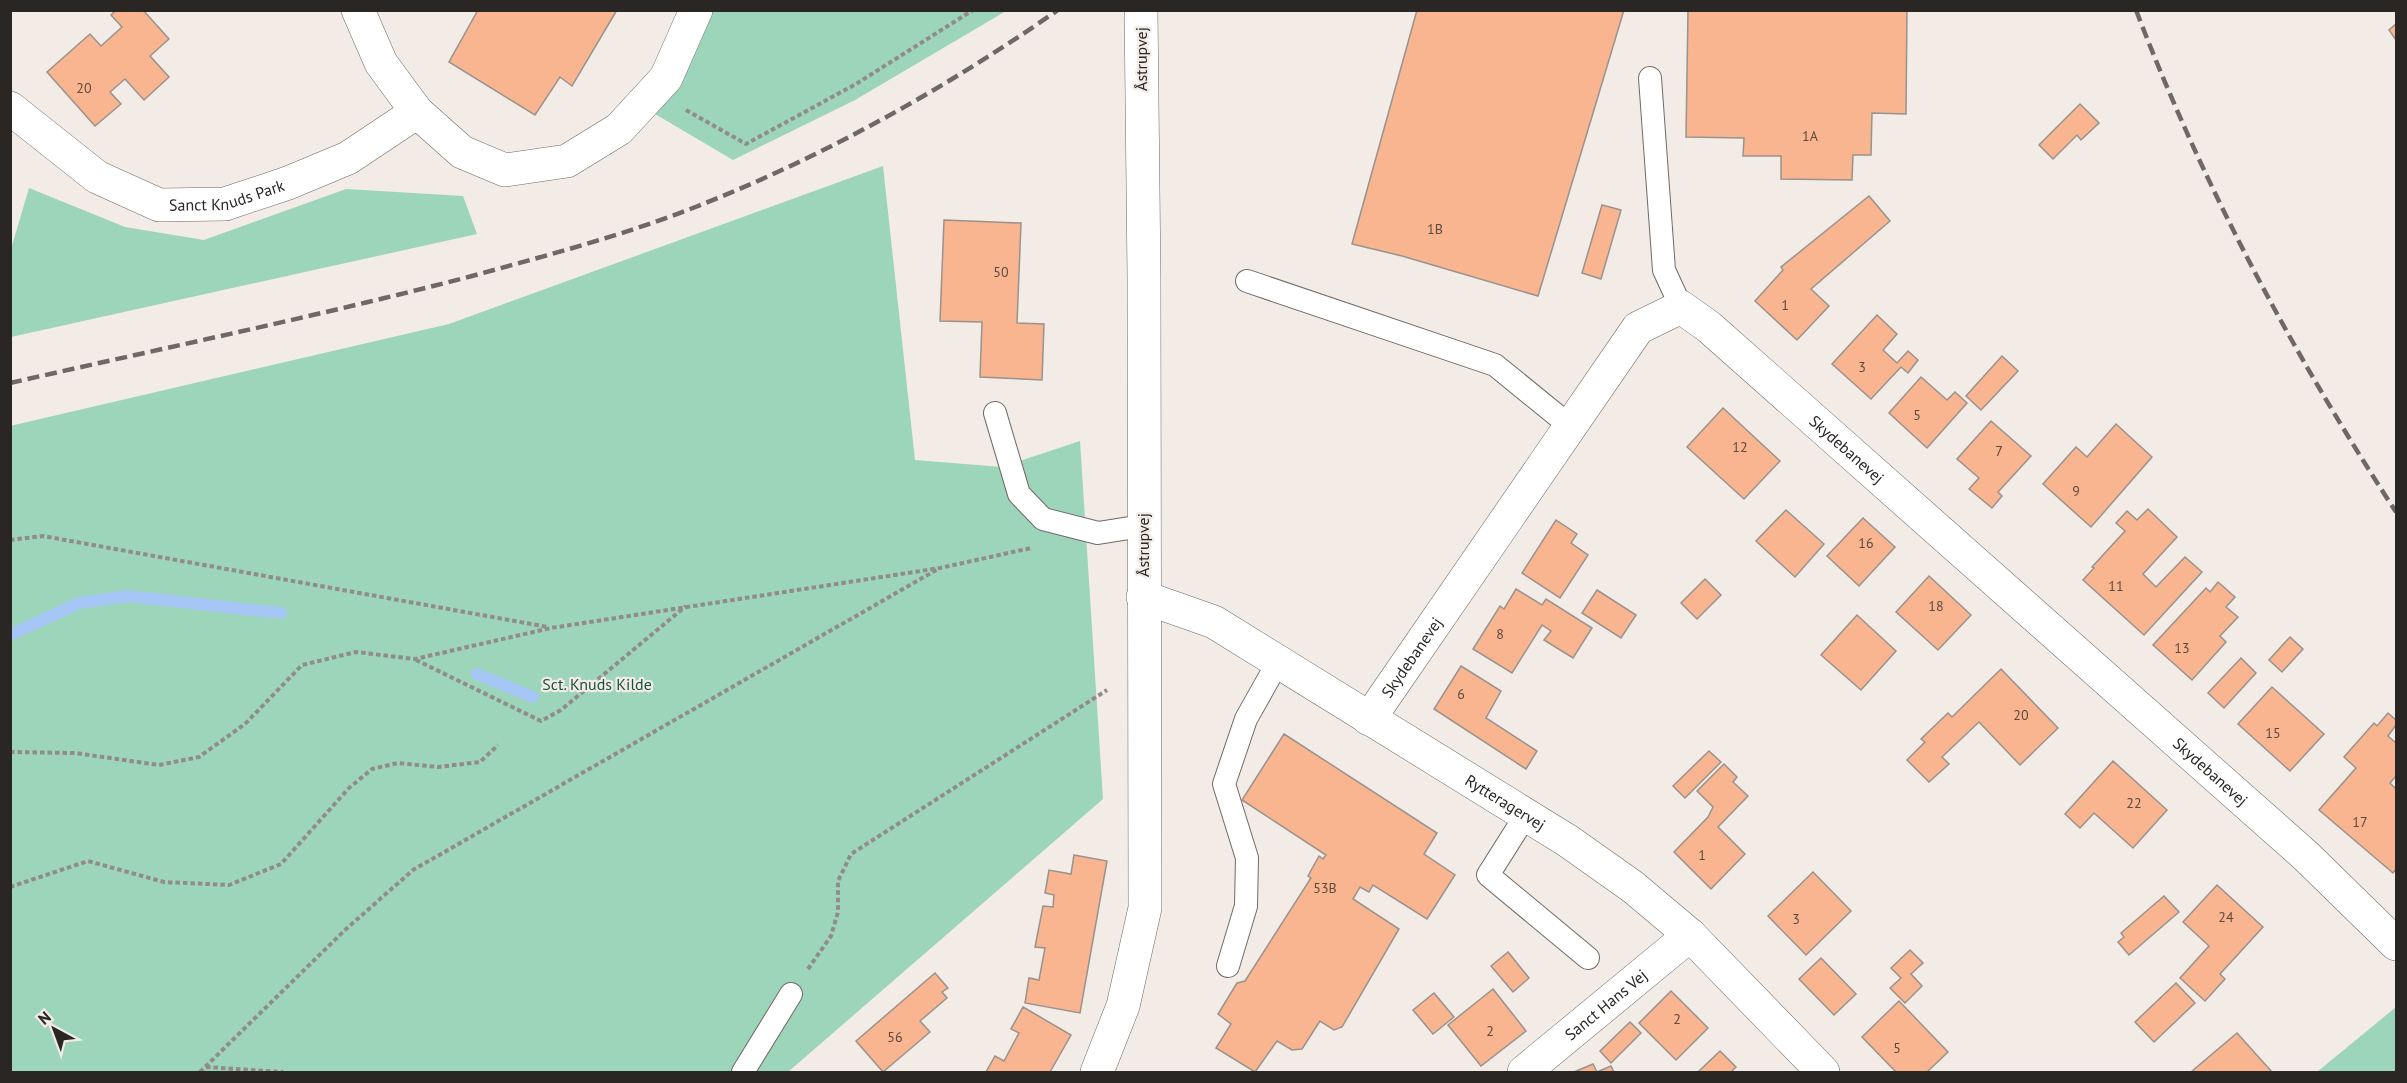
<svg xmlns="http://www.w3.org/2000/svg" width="2407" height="1083" viewBox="0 0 2407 1083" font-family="'PT Sans',sans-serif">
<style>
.green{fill:#9cd5b9}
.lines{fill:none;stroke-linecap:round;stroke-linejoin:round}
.stream{stroke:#a6c7f5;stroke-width:12}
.building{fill:#f8b58f;stroke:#99928e;stroke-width:1.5}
.lane-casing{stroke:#706a65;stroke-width:24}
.street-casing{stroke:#706a65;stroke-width:34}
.secondary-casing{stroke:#706a65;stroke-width:34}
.path{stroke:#928c88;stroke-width:4;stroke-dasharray:4.5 3;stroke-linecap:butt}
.lane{stroke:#fff;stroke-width:22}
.street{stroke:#fff;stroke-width:33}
.secondary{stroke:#fff;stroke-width:33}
.rail{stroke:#6e6966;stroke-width:4.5;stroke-dasharray:12 6;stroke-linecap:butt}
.labels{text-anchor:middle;stroke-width:4.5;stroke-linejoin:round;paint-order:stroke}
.number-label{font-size:14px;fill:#5d4a3f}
.street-label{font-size:16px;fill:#292624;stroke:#f3ebe5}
.park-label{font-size:16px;fill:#16533b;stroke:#f3ebe5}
</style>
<rect width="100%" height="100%" fill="#f3ebe5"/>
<g class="green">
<path d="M706 11H1006L855 100 733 160 655 114Z"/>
<path d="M883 166 915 460 1002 467 1080 441 1103 799 788 1072H11L10 426 449 324Z"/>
<path d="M29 188 125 227 204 240 346 189 463 196 477 234 11 337V249Z"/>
<path d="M2396 1007V1072H2317Z"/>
</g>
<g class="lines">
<g class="stream">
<path d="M10 635 79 603 128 596 281 613"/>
<path d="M477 674 533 697"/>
</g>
</g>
<g class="building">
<path d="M116 10H143L169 39 150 56 169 77 144 100 125 79 110 92 121 104 95 126 47 72 90 34 101 46 122 27 111 15Z"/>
<path d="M478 10H617L572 86 560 77 535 115 449 62Z"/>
<path d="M1417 10H1624L1538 296 1402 256 1352 244Z"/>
<path d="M1688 10H1907L1906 114 1872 113 1871 155H1853L1852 180 1781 179V156H1743L1744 138 1686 137Z"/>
<path d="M2396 24V40L2389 30Z"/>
<path d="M2080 104 2099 123 2081 140 2077 135 2053 159 2039 145Z"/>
<path d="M1869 196 1890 221 1811 289 1829 306 1797 340 1755 301 1783 270 1781 267Z"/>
<path d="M1602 205 1621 210 1601 279 1582 273Z"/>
<path d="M944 220 1021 223 1017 323 1044 324 1042 380 980 377 982 322 940 321Z"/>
<path d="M1877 315 1897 334 1883 350 1897 363 1908 351 1918 360 1908 373 1901 367 1871 399 1832 364Z"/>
<path d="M2002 356 2018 371 1981 410 1966 396Z"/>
<path d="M1921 377 1947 400 1955 392 1967 403 1927 448 1889 413Z"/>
<path d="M1723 408 1780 461 1744 499 1687 447Z"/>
<path d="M1991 421 2031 456 1998 492 2002 496 1992 508 1969 489 1979 478 1957 459Z"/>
<path d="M2116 424 2152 457 2091 527 2043 484 2076 447 2087 457Z"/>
<path d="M2148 509 2177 537 2143 574 2156 587 2185 557 2202 572 2144 635 2083 580 2094 568 2092 567 2125 531 2116 523 2127 511 2137 520Z"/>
<path d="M1786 510 1824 544 1795 577 1756 541Z"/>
<path d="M1863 518 1895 547 1859 586 1827 556Z"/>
<path d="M1556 520 1577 534 1571 543 1588 555 1560 598 1522 573Z"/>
<path d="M1929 576 1971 615 1938 650 1896 612Z"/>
<path d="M1705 579 1721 595 1697 619 1681 603Z"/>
<path d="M2218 582 2235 597 2226 607 2238 617 2220 636 2226 642 2192 680 2153 645 2206 588 2210 592Z"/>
<path d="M1516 589 1542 605 1546 599 1592 628 1573 658 1544 640 1551 631 1542 625 1512 673 1473 649 1500 606 1504 609Z"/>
<path d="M1597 590 1636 615 1621 638 1582 613Z"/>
<path d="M1857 615 1896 651 1861 690 1821 655Z"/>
<path d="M2290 637 2303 649 2282 672 2269 660Z"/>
<path d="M2241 658 2256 673 2224 708 2208 693Z"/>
<path d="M1461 666 1501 691 1486 718 1537 751 1526 769 1434 709Z"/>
<path d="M2001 669 2058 728 2020 765 1979 722 1942 757 1949 764 1929 782 1907 760 1925 742 1921 739 1948 713 1952 717Z"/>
<path d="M2272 687 2324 734 2290 771 2238 724Z"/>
<path d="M2388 713 2396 720V725L2388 736 2396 743V776L2390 783 2396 789V869L2393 873 2319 810 2356 768 2344 757 2374 723 2377 726Z"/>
<path d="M1284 734 1437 833 1424 854 1455 875 1427 919 1373 885 1369 892 1360 887 1353 899 1399 929 1342 1027 1334 1030 1320 1021 1302 1049 1292 1050 1277 1041 1255 1072 1216 1048 1231 1024 1218 1014 1237 983 1245 981 1311 878 1308 876 1319 856 1323 859 1326 855 1242 800Z"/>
<path d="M1709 751 1721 762 1685 798 1673 786Z"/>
<path d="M2113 761 2167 810 2133 848 2094 813 2080 828 2065 814Z"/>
<path d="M1724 764 1737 777 1733 782 1748 796 1718 827 1745 854 1711 889 1674 852 1708 817 1713 807 1697 791Z"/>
<path d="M1074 855 1107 861 1080 1013 1025 1003 1029 978 1039 980 1045 948 1035 947 1043 906 1053 907 1054 895 1045 893 1049 870 1071 874Z"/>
<path d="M1813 872 1851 911 1806 955 1768 916Z"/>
<path d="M2217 885 2263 927 2220 974 2225 979 2205 1001 2180 978 2209 946 2183 922Z"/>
<path d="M2164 896 2179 912 2129 955 2118 942 2124 937 2121 933Z"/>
<path d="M1910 950 1923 963 1911 974 1922 986 1905 1003 1890 988 1901 978 1891 968Z"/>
<path d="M1508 952 1529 978 1513 992 1491 966Z"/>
<path d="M1821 958 1856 994 1834 1015 1799 979Z"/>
<path d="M935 973 948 988 942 992 947 998 920 1021 930 1032 883 1072 856 1041Z"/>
<path d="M2176 983 2195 1003 2154 1042 2135 1022Z"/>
<path d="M1493 989 1526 1031 1481 1066 1448 1025Z"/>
<path d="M1671 991 1708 1028 1676 1060 1639 1023Z"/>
<path d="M1434 993 1454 1017 1433 1034 1413 1010Z"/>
<path d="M1899 1001 1948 1052 1927 1072H1896L1862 1037Z"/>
<path d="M1023 1007 1071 1035 1050 1072H986L995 1056 1004 1061 1019 1033 1011 1029Z"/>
<path d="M1630 1022 1641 1033 1611 1063 1600 1051Z"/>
<path d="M2237 1033 2272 1072H2191Z"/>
<path d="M1720 1051 1736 1067 1731 1072H1698Z"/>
<path d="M1593 1064 1597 1072H1574Z"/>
<path d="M1611 1066 1614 1072H1597Z"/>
</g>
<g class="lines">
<defs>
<g id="lane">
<path d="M1650 78 1664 270 1681 307"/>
<path d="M1247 281 1495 365 1570 426"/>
<path d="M995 413 1019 494 1043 519 1098 533 1142 526"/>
<path d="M1526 815 1488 875 1588 958"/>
<path d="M1228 966 1246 906 1247 858 1224 784 1246 719 1278 662"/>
<path d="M743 1072 791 994"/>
</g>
<g id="street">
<path d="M358 10 381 63 417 112 462 152 505 170 567 161 619 129 666 78 696 10"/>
<path id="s1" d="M10 108 97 177 159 205 225 204 288 183 348 158 417 112"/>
<path id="s2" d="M1143 597 1214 622 1568 841 1633 887 1690 935 1823 1072"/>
<path id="s3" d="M1369 719 1638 328 1681 307 1709 327 2306 856 2396 944"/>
<path id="s4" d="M1524 1072 1690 935"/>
</g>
<path id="secondary" d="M1097 1072 1123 1006 1145 908 1144 277 1141 10"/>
</defs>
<use href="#lane" class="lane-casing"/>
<use href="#street" class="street-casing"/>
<use href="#secondary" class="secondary-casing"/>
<g class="path">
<path d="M686 110 746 144 856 84 973 10"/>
<path d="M10 540 43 536 548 627"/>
<path d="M416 660 541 721 561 710 686 606"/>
<path d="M10 752 75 753 159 765 199 757 245 724 302 665 356 652 415 659 551 628 940 568 1031 548"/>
<path d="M10 887 88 861 164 882 229 885 281 864 349 788 372 769 398 763 438 767 480 762 498 745"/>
<path d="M808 969 831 936 838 912V881L851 854 1107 690"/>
<path d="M206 1067 283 1072"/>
<path d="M200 1072 345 930 413 870 938 569"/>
</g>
<use href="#lane" class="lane"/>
<use href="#street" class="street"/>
<use href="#secondary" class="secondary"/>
<g class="rail">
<path d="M2136 10C2204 188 2293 354 2396 512"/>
<path d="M10 383C164 348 319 316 472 276 548 255 625 235 698 206 825 156 946 88 1058 10"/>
</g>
</g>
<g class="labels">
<g class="number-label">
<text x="84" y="93">20</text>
<text x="1810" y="141">1A</text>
<text x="1435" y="234">1B</text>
<text x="1001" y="277">50</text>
<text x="1785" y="310">1</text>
<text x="1862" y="372">3</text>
<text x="1917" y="420">5</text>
<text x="1740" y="452">12</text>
<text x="1999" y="456">7</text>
<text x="2076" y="496">9</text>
<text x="1866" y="548">16</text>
<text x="2116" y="591">11</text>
<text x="1936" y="611">18</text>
<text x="1500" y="639">8</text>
<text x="2182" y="653">13</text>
<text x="1461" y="699">6</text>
<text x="2021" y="720">20</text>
<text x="2273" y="738">15</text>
<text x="2134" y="808">22</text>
<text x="2360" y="827">17</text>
<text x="1702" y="860">1</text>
<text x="1325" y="893">53B</text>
<text x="2226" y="922">24</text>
<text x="1796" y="924">3</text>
<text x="1677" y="1024">2</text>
<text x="1490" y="1036">2</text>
<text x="895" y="1042">56</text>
<text x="1897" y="1053">5</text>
</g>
<g class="street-label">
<text transform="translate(1141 59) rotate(-90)" y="6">Åstrupvej</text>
<text dy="6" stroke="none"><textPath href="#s1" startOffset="248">Sanct Knuds Park</textPath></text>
<text dy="6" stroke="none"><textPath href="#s3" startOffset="741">Skydebanevej</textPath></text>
<text transform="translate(1143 545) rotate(-90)" y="6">Åstrupvej</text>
<text dy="6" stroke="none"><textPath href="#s3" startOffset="75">Skydebanevej</textPath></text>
<text dy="6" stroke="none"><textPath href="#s3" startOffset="1227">Skydebanevej</textPath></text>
<text dy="6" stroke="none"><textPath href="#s2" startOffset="418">Rytteragervej</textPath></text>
<text dy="6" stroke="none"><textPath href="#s4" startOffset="106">Sanct Hans Vej</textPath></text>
</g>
<g class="park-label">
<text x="597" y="690">Sct. Knuds Kilde</text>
</g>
</g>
<rect width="2407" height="1083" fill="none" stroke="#292624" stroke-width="24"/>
<g transform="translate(54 1029) rotate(319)" stroke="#f3ebe5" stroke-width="4.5" paint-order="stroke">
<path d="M0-4.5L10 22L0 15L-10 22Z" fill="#292624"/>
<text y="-9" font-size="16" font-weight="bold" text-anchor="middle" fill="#292624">N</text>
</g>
</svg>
